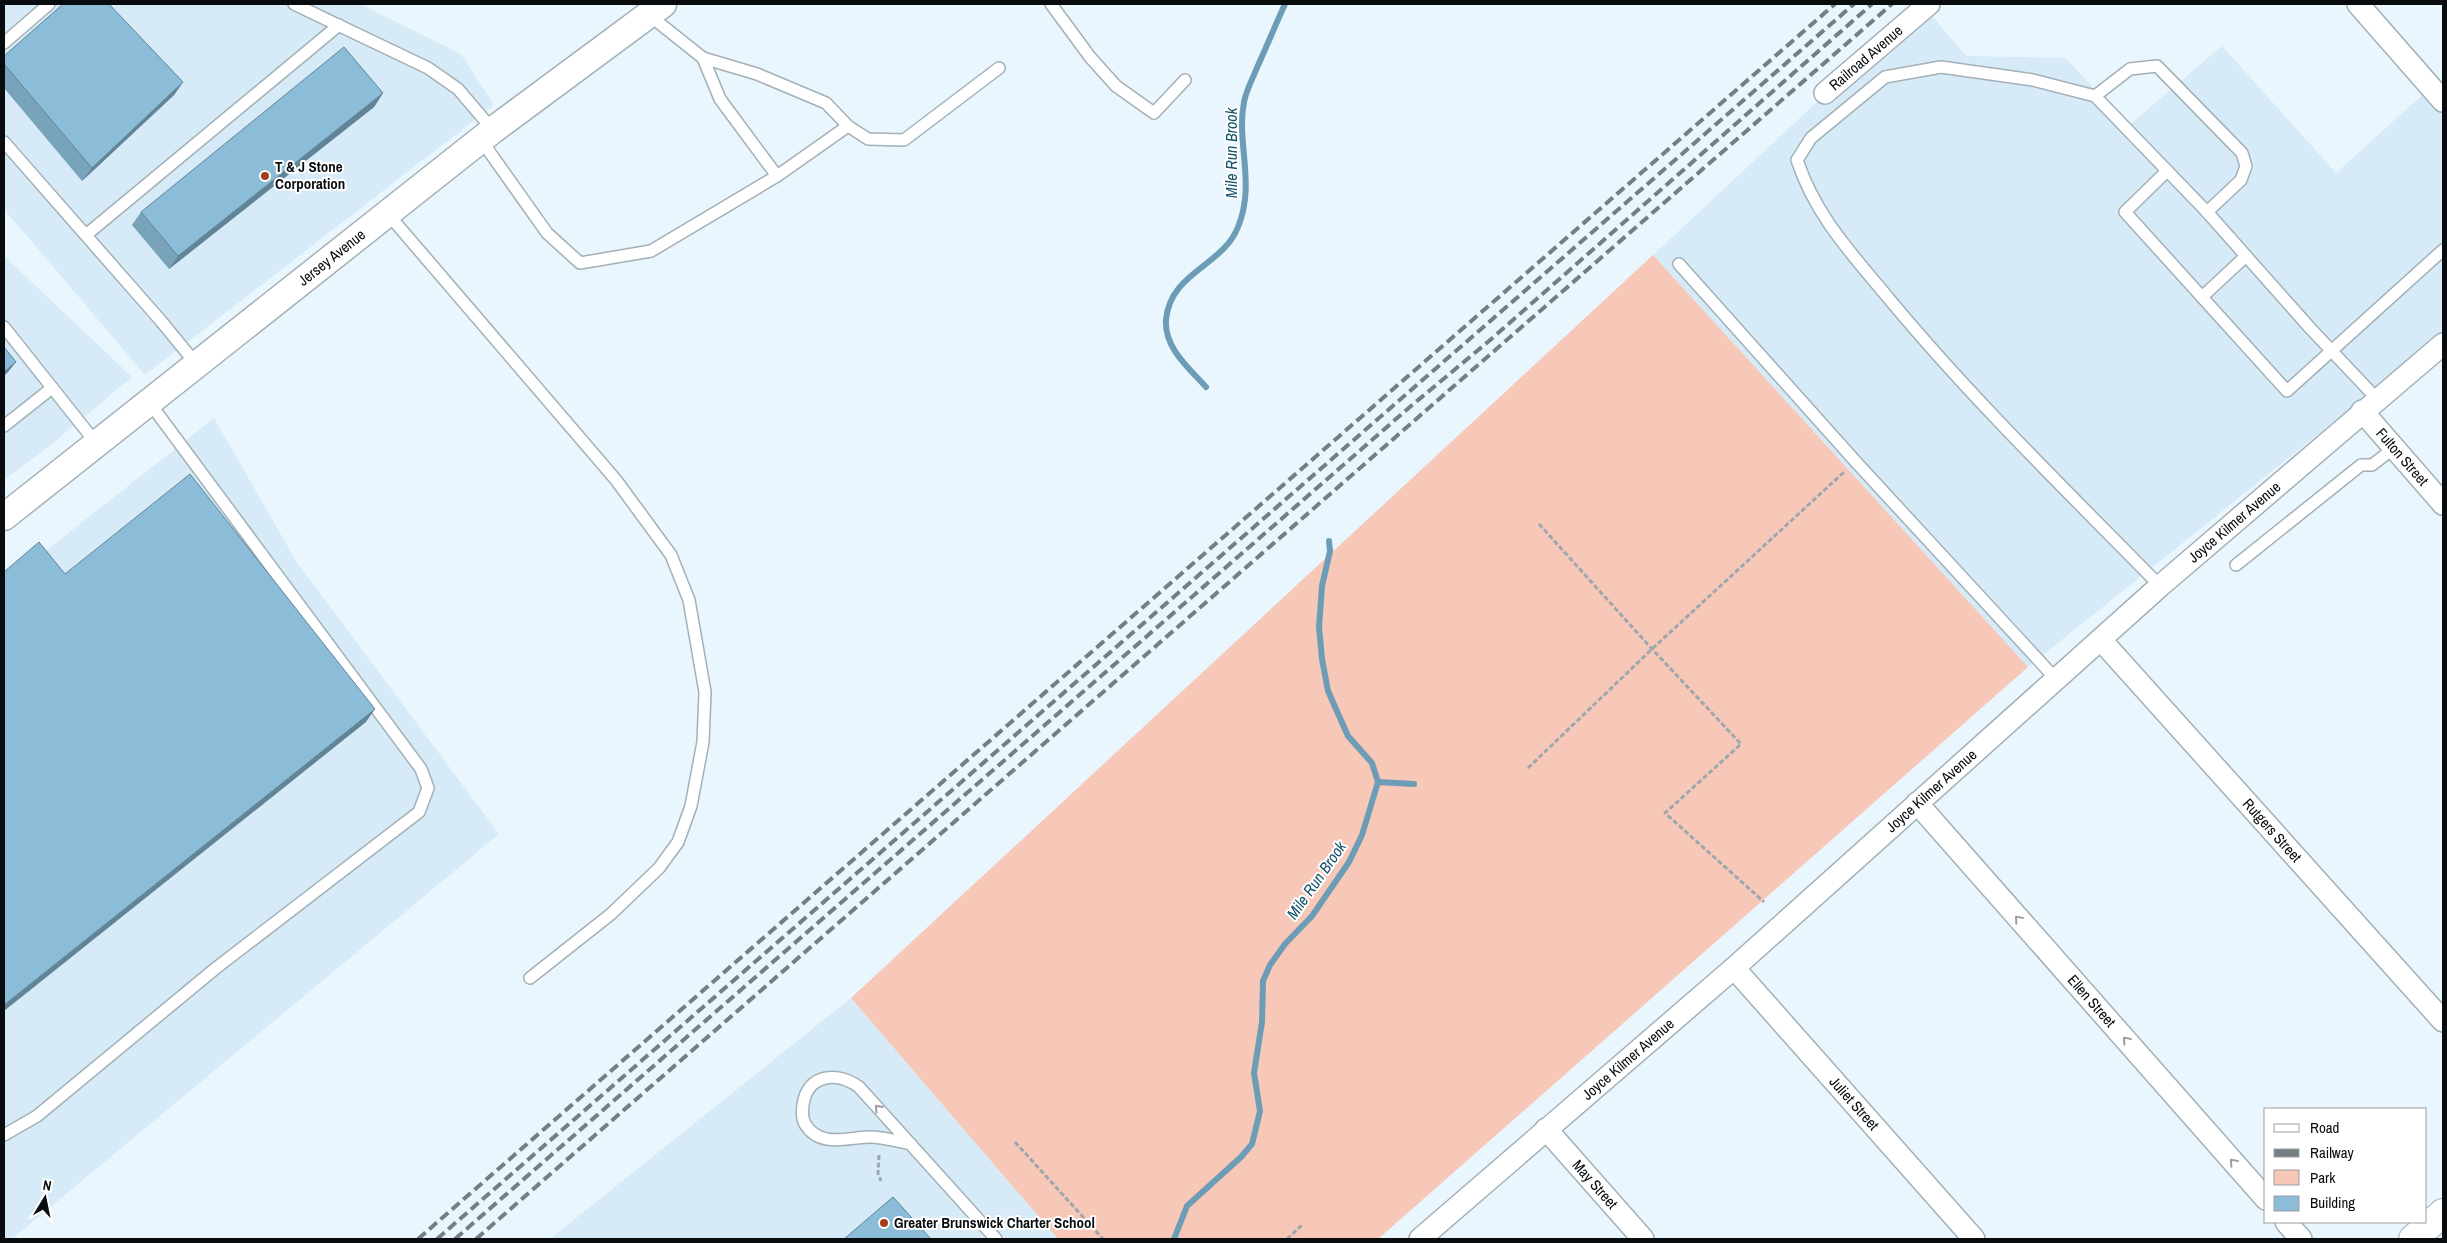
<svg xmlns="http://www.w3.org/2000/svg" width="2447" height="1243" viewBox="0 0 2447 1243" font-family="'Archivo Narrow',sans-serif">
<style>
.built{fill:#d6ebf7}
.green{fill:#f7c7b8}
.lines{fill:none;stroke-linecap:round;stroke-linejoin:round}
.stream{stroke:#6d9db6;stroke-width:6}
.service-casing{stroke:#a3b0b7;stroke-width:14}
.minor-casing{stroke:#a3b0b7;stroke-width:24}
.tertiary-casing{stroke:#a3b0b7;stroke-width:29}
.secondary-casing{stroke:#a3b0b7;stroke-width:30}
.path{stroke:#9da7ad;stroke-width:3;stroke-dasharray:5 2.5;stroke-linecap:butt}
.service{stroke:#fff;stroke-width:11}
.minor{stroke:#fff;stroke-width:21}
.tertiary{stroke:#fff;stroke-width:26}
.secondary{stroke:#fff;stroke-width:28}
.rail{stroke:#757e83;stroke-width:4;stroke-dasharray:10 5;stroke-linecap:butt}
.wall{fill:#78a3ba}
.shaded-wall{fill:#628497}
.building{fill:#8cbdd8;stroke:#628497}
.oneway{stroke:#9c9e9f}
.poi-dot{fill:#a43d1a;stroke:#fff;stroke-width:2}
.labels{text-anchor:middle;stroke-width:4;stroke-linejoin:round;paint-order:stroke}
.street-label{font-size:15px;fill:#080c0f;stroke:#fff}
.poi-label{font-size:15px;font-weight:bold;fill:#080c0f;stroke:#fff;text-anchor:start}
.water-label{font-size:16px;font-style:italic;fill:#16536e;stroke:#fff}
</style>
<rect width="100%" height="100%" fill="#e9f6fe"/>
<g class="built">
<path d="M4 4H360L461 54 494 105 145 375 4 209Z"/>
<path d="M1922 4 1966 56 2066 58 2128 126 2222 46 2336 173 2431 87 2443 101V334L2028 667 1653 255Z"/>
<path d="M4 256 132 377 47 448 4 480Z"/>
<path d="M214 418 296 561 499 834 12 1239H4V584Z"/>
<path d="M851 998 1058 1239H550Z"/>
</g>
<path class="green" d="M1653 255 2028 667 1378 1239H1058L851 998Z"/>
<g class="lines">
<g class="stream">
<path d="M1206 387C1190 369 1164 348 1166 320 1170 272 1223 266 1238 227 1256 183 1236 144 1244 102 1246 91 1252 80 1256 70 1266 48 1275 26 1285 4"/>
<path d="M1378 782 1414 784"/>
<path d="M1174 1239 1187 1206 1241 1157 1252 1144 1260 1111 1254 1073 1262 1022 1263 981 1270 965 1285 944 1312 916 1349 862 1362 835 1378 782 1372 763 1348 736 1328 691 1322 659 1319 627 1322 586 1330 551 1329 541"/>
</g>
<defs>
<g id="service">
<path d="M294 4 428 68 458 89 493 130"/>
<path d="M1051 4 1090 57 1116 86 1154 113 1185 80"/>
<path d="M4 43 49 4"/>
<path d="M703 58 757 74 826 103 848 126 868 139 904 140 999 68"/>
<path d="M2095 96 2130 69 2157 66 2242 153 2246 166 2241 180 2207 212"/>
<path d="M481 140 547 233 580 263 651 251 777 176 720 99 703 58 649 15"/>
<path d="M4 142 161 321 197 365"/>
<path d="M2167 171 2125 212 2287 391 2443 250"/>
<path d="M777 176 848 126"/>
<path d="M388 214 616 480 671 555 689 600 705 692 703 742 691 806 678 842 659 868 611 914 530 978"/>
<path d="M86 235 339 25"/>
<path d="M1679 264 1856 462 2055 678"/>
<path d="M2202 297 2246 256"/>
<path d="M4 327 96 443"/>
<path d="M4 426 52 388"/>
<path d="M2236 565 2361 465H2372L2394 448"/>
<path d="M2160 586C2068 492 1974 401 1890 300 1852 254 1816 217 1797 160L1811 138 1885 77 1941 67 2033 80 2095 96 2207 212 2310 328 2378 400"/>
<path d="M4 1135 37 1116 216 968 419 812 428 788 421 769 149 402"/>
<path d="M911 1144C898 1141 886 1138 873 1137 851 1136 821 1150 805 1124 802 1118 802 1111 803 1105 807 1074 837 1071 859 1087L996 1239"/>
</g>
<g id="minor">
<path d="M2358 4 2443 101"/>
<path id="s1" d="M1825 93 1929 4"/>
<path id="s2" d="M2362 411 2443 504"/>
<path id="s3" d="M2101 640 2443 1021"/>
<path id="s4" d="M1917 803 2266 1199"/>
<path id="s5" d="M1734 968 1974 1239"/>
<path id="s6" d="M1546 1129 1643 1239"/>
<path d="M2286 1222 2301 1239"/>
<path id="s7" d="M1420 1239 1734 968 2160 586 2443 344"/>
</g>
<g id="tertiary">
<path id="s8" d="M4 517 493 130 663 4"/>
</g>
<path id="secondary" d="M2413 1239 2443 1213"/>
</defs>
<use href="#service" class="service-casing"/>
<use href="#minor" class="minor-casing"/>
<use href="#tertiary" class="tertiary-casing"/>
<use href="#secondary" class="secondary-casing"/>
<g class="path">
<path d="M1539 524 1652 649 1741 744 1665 813 1764 902"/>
<path d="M1528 768 1652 649 1844 472"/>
<path d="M1015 1142 1103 1239"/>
<path d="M879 1155 878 1173 881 1181"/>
<path d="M1287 1239 1302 1225"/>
</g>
<use href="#service" class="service"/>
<use href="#minor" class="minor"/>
<use href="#tertiary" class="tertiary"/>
<use href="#secondary" class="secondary"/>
<g class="rail">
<path d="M418 1239 1835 4"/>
<path d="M437 1239 1854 4"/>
<path d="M455 1239 1411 406 1489 341 1872 4"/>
<path d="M476 1239 1892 4"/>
</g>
</g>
<g class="wall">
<path d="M4 56 183 82 174 95 82 181 4 88Z"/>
<path d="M383 93 374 107 169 269 132 225 141 212Z"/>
</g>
<g class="shaded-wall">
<path d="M183 82 174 95 82 181 92 168Z"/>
<path d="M383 93 374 107 169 269 178 256Z"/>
<path d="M16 362 8 372 4 376V372Z"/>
<path d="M375 709 366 722 4 1011V1005Z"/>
</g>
<g class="building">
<path d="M63 4H109L183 82 92 168 4 64V56Z"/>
<path d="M344 47 383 93 178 256 141 212Z"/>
<path d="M4 347 16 362 4 372Z"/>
<path d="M190 474 375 709 4 1005V572L39 542 65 574Z"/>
<path d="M893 1197 931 1239H844Z"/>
</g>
<defs><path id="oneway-chevron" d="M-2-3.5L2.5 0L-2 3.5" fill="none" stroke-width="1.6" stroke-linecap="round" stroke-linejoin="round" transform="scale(1.25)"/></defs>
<g class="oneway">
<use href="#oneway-chevron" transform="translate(2018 919) rotate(-131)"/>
<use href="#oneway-chevron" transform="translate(2126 1040) rotate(-131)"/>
<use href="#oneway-chevron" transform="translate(878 1108) rotate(-132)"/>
<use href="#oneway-chevron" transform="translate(2233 1162) rotate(-131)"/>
</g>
<g class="poi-dot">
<circle cx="265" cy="176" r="5"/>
<circle cx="884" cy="1223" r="5"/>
</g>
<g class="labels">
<g class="street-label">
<text dy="5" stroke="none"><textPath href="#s1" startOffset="54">Railroad Avenue</textPath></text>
<text dy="5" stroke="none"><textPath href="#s8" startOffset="418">Jersey Avenue</textPath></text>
<text dy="5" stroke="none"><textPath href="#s2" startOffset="61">Fulton Street</textPath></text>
<text dy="5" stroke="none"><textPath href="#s7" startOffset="1085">Joyce Kilmer Avenue</textPath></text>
<text dy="5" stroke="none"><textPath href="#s7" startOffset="680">Joyce Kilmer Avenue</textPath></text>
<text dy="5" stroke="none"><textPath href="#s3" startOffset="256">Rutgers Street</textPath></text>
<text dy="5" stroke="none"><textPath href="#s4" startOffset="264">Ellen Street</textPath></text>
<text dy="5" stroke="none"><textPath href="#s7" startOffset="275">Joyce Kilmer Avenue</textPath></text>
<text dy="5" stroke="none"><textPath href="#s5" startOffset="181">Juliet Street</textPath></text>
<text dy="5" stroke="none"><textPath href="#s6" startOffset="74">May Street</textPath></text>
</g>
<g class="poi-label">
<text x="275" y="172">T &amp; J Stone<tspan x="275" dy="17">Corporation</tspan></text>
<text x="894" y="1228">Greater Brunswick Charter School</text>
</g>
<g class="water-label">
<text transform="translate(1231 153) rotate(-90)" y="6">Mile Run Brook</text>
<text transform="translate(1316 880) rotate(-55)" y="6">Mile Run Brook</text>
</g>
</g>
<rect width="2447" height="1243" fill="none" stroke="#080c0f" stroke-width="10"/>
<rect x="2264" y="1108" width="162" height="115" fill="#ffffff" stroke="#9c9e9f"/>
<rect x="2274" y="1124" width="25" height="8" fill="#ffffff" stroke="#9c9e9f"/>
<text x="2310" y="1133" font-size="15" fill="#080c0f">Road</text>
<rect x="2274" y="1149" width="25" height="8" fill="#757e83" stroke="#9c9e9f"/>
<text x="2310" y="1158" font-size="15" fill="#080c0f">Railway</text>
<rect x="2274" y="1170" width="25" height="15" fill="#f7c7b8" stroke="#9c9e9f"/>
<text x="2310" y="1183" font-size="15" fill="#080c0f">Park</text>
<rect x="2274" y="1196" width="25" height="15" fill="#8cbdd8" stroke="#9c9e9f"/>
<text x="2310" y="1208" font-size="15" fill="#080c0f">Building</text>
<g transform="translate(45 1198) rotate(10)" stroke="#ffffff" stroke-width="4" paint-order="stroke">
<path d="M0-4L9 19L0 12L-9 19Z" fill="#080c0f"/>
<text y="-8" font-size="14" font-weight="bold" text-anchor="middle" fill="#080c0f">N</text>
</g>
</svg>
